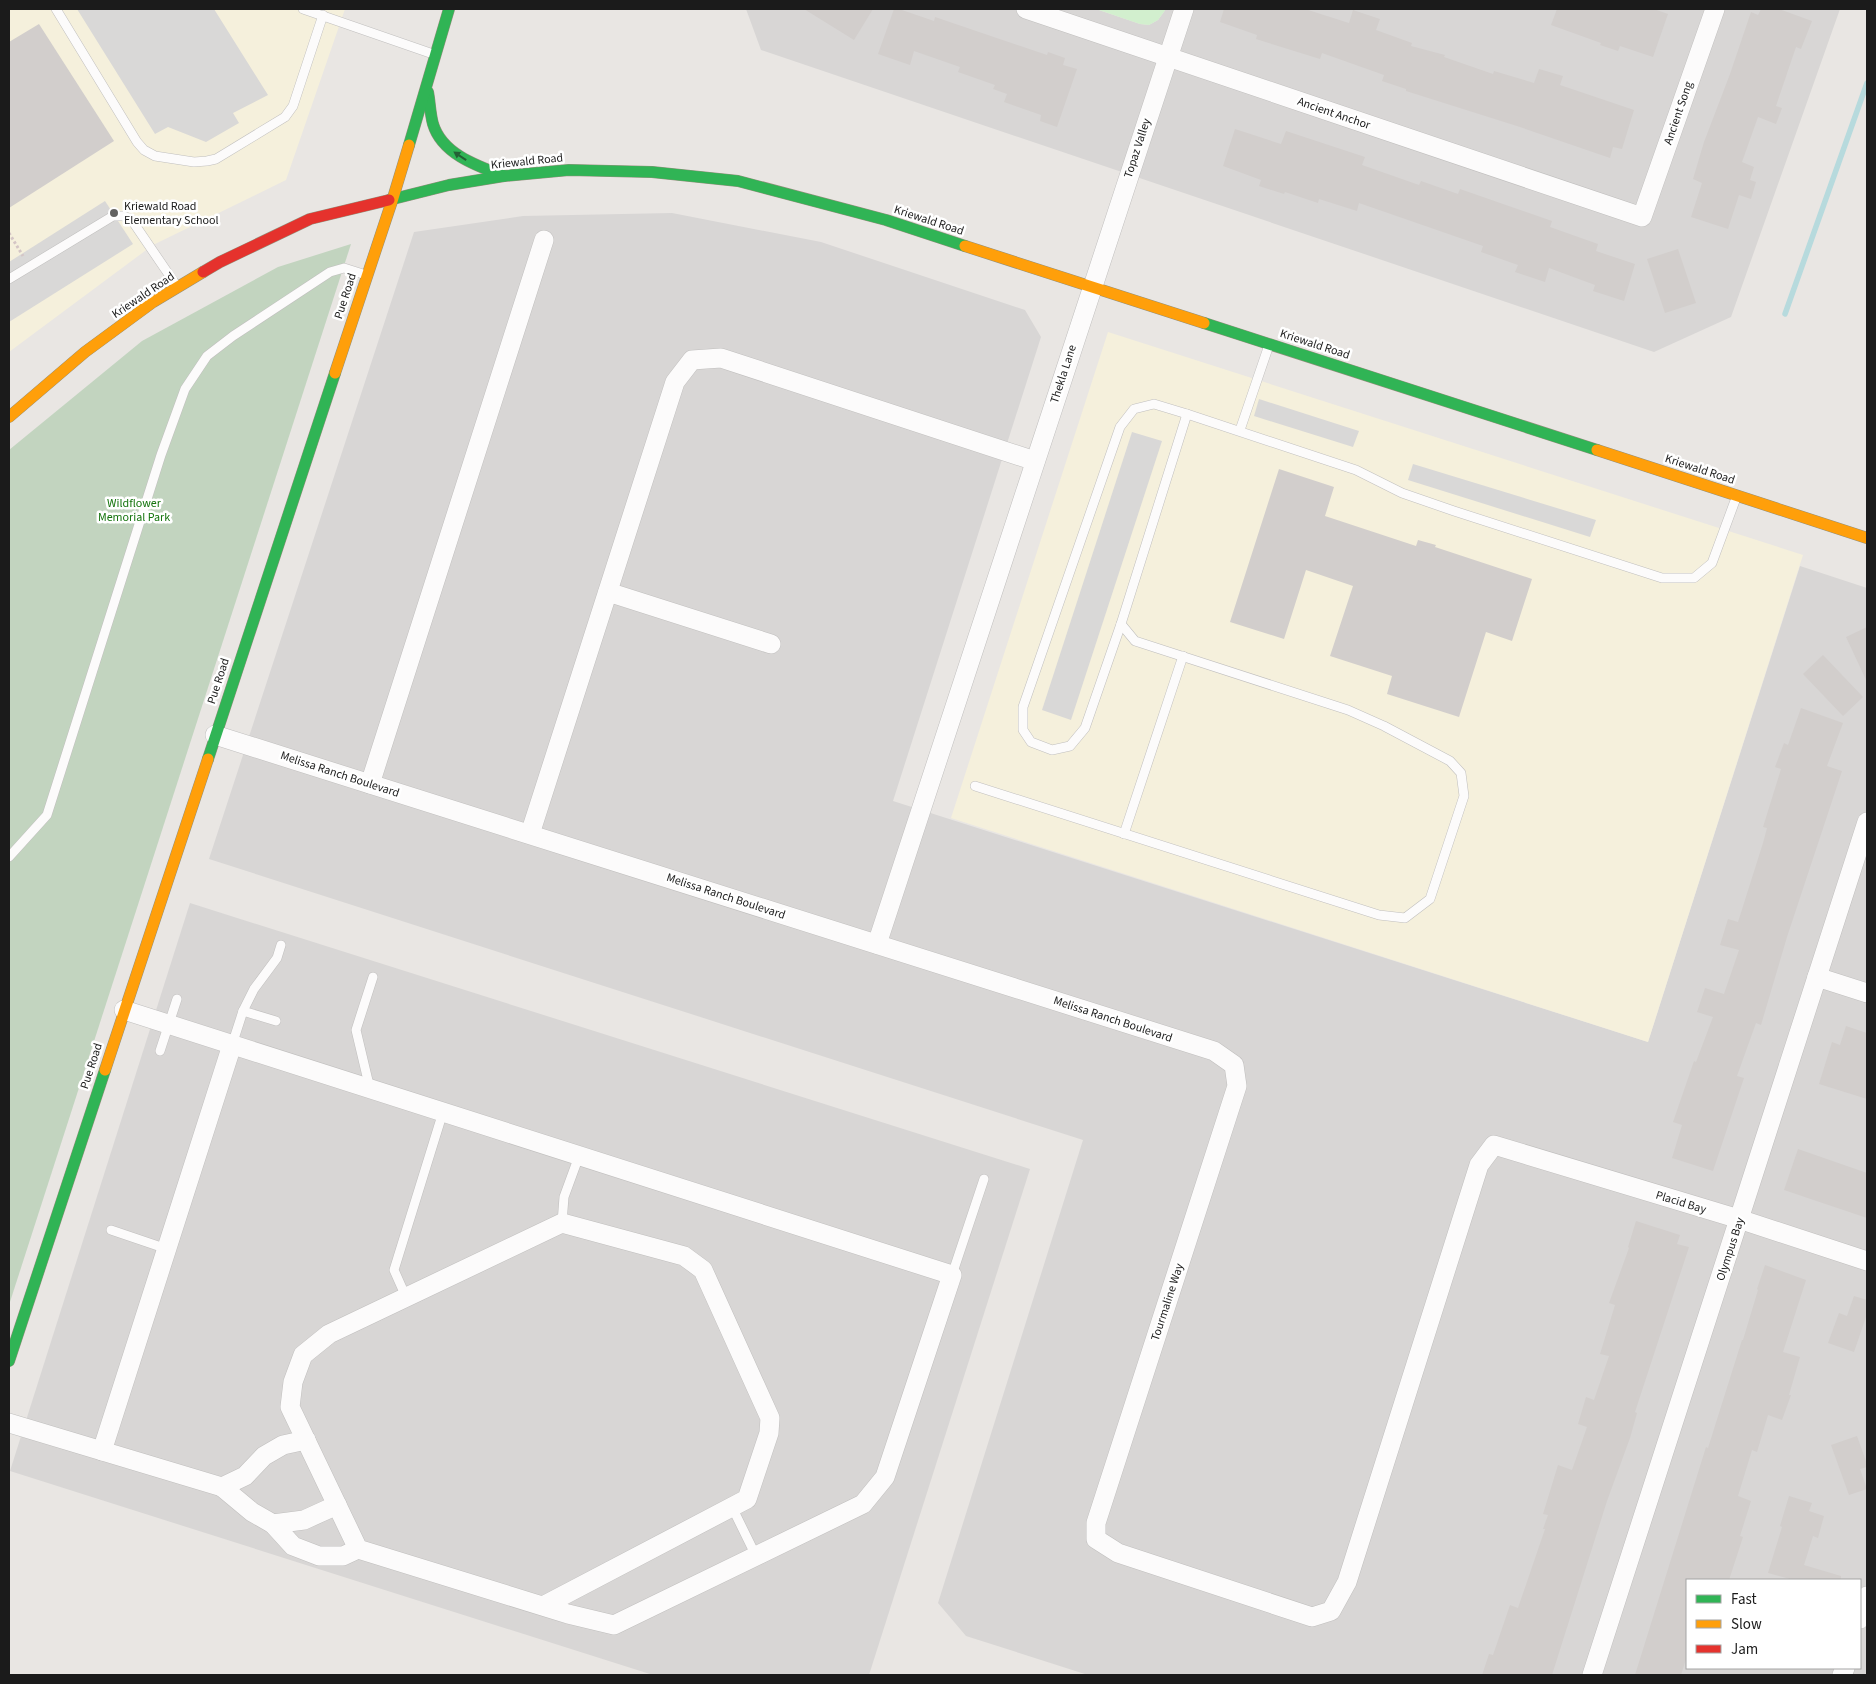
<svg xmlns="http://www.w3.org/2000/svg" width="1876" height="1684" viewBox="0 0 1876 1684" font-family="'Source Sans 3',sans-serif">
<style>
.residential{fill:#d8d6d5;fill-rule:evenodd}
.education{fill:#f5f0dc}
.cemetery{fill:#c2d4bf}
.park{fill:#d2efce}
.parking{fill:#d9d8d7}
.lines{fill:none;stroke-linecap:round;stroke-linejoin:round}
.stream{stroke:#b7dadd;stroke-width:5.5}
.building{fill:#d2cecc}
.lane-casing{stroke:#c0bfbe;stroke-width:10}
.street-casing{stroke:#c0bfbe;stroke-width:20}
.fast-casing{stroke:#93907c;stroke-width:12}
.slow-casing{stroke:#93907c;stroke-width:12}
.jam-casing{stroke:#93907c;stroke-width:12}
.path{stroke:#d4c5c5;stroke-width:3;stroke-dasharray:2.5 2.5;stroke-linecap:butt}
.lane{stroke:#fcfbfb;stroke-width:9}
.street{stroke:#fcfbfb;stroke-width:19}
.fast{stroke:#30b455;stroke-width:11}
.slow{stroke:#ff9f0a;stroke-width:11}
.jam{stroke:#e5322d;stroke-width:11}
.oneway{fill:#246035}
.poi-dot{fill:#636261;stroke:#fff;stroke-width:2}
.labels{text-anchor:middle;stroke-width:5;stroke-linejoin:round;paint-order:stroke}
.street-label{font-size:12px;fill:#1b1b1b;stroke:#fff}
.poi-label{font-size:12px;fill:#1b1b1b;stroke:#fff;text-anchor:start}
.park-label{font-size:12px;fill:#14740d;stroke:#fff}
</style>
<rect width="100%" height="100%" fill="#e9e6e3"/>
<g class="residential">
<path d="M746 9H1096L1140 24 1149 25 1158 20 1166 9H1840L1731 317 1654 352 761 50Z"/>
<path d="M672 213 821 242 1025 310 1041 337 893 801 1648 1042 1800 566 1867 588V1675H1088L966 1636 938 1603 1083 1140 209 859 414 232 523 216ZM1687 1580H1860V1668H1687Z"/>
<path d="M190 903 1030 1169 869 1675H653L10 1471Z"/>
</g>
<g class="education">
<path d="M9 9H345L286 180 153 245 9 352Z"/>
<path d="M1108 332 1803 555 1648 1042 951 818Z"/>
</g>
<path class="cemetery" d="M351 244 9 1305V450L142 341 278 267Z"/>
<path class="park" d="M1096 9H1166L1158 20 1149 25 1140 24Z"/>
<g class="parking">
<path d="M77 9H214L268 95 233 113 239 123 206 142 168 127 155 134Z"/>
<path d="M105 201 133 244 9 322V262Z"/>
<path d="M1259 399 1359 431 1353 447 1254 416Z"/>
<path d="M1132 432 1162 441 1071 720 1042 710Z"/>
<path d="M1413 464 1596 520 1590 537 1408 480Z"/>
</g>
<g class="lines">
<path class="stream" d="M1785 314 1867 83"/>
</g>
<g class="building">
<path d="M804 9H873L854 40Z"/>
<path d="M894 9H899L934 21 935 17 1047 55 1048 52 1065 58 1063 65 1077 69 1057 127 1040 121 1041 115 1004 102 1007 94 993 89 995 85 958 72 960 67 914 51 910 65 878 54Z"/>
<path d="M1224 9H1305L1349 23 1353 10 1380 19 1376 30 1412 43 1411 46 1445 55 1444 57 1493 74 1494 71 1534 83 1539 69 1563 76 1560 85 1634 110 1622 149 1613 147 1610 158 1520 127 1406 91V89L1382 81 1384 75 1322 53 1320 59 1256 39 1257 35 1220 22Z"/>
<path d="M1557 9H1654L1668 14 1653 57 1620 46 1618 51 1600 45 1601 43 1551 25Z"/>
<path d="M1761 9H1779L1812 21 1801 49 1796 47 1776 106 1782 108 1776 124 1758 117 1742 162 1754 167 1750 180 1756 182 1751 199 1739 195 1728 229 1691 217 1702 183 1693 179 1704 142 1730 74 1751 12 1758 15Z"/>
<path d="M39 24 114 141 9 208V42Z"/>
<path d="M1235 129 1281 144 1286 131 1365 157 1362 165 1419 185 1421 181 1458 194 1460 189 1552 221 1550 227 1598 244 1596 251 1635 264 1624 301 1593 291 1595 285 1549 268 1545 282 1515 272 1518 265 1481 252 1483 246 1359 203 1357 211 1319 199 1318 203 1285 192 1284 194 1259 186 1261 180 1223 166Z"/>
<path d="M1678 249 1696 303 1665 313 1647 259Z"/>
<path d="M1279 469 1334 487 1325 516 1416 546 1418 540 1436 545 1435 547 1532 579 1512 641 1486 632 1459 717 1387 694 1392 676 1330 656 1353 586 1306 570 1284 639 1230 622Z"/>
<path d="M1867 627V682L1846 637Z"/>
<path d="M1823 655 1863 697 1843 716 1803 674Z"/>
<path d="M1801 708 1843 723 1827 766 1842 771 1787 937 1761 1025 1756 1023 1737 1076 1744 1078 1713 1171 1672 1158 1682 1125 1673 1122 1694 1061 1696 1062 1713 1017 1697 1012 1705 988 1724 994 1739 950 1720 945 1728 919 1738 922 1763 843 1767 828 1763 827 1781 769 1775 767 1784 743 1788 745Z"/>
<path d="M1846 1026 1867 1033V1099L1819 1084 1832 1042 1840 1045Z"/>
<path d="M1798 1149 1867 1173V1218L1784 1190Z"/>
<path d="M1636 1221 1680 1235 1677 1244 1689 1247 1635 1412 1637 1413 1630 1438 1607 1501 1552 1675H1482L1489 1654 1493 1655 1510 1605 1518 1608 1545 1529H1543L1548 1515 1543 1514 1558 1465 1572 1470 1587 1427 1578 1424 1586 1397 1594 1400 1609 1356 1600 1354 1615 1305 1609 1303 1629 1248 1628 1247Z"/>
<path d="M1765 1265 1806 1280 1783 1352 1800 1357 1789 1395H1791L1782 1420 1768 1415 1757 1452 1752 1450 1738 1496 1751 1501 1740 1536 1743 1537 1729 1580H1687V1656L1681 1675H1635L1706 1447 1708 1448 1742 1340H1743L1758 1290 1757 1289Z"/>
<path d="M1854 1296 1867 1300V1314L1854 1352 1828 1343 1839 1313 1847 1316Z"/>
<path d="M1857 1436 1867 1464V1467L1860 1469 1867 1489 1849 1495 1831 1445Z"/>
<path d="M1789 1496 1812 1503 1809 1511 1824 1516 1818 1538 1813 1536 1804 1565 1841 1576V1580H1794L1768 1573 1782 1527 1780 1526Z"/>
</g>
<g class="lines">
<defs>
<g id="lane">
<path d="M56 9 137 142 144 150 155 156 194 162 207 161 216 159 285 117 293 106 323 15"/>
<path d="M303 9 433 54"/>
<path d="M9 279 113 216H123L131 219 176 285"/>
<path d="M1240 430 1269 345"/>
<path d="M1121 624 1085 728 1070 746 1052 750 1031 742 1023 730V707L1120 427 1134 409 1154 404 1187 414"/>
<path d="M975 786 1379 915 1405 918 1430 899 1464 796 1461 773 1450 761 1384 726 1348 710 1135 641 1121 624 1187 414 1356 470 1402 493 1454 511 1662 578H1694L1712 563 1736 498"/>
<path d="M1124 834 1183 656"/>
<path d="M9 857 47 815 161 455 185 389 207 356 233 336 330 272 344 268 366 275"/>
<path d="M243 1011 254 989 277 958 281 945"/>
<path d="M232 1045 243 1011 276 1021"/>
<path d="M160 1051 177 999"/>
<path d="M370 1089 356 1030 373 977"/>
<path d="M562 1223 564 1197 579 1156"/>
<path d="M111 1230 167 1249"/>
<path d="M952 1275 984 1179"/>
<path d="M406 1297 394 1270 443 1112"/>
<path d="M732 1507 756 1556"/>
</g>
<g id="street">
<path d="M1026 9 1642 217 1715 9"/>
<path d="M608 592 771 644"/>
<path d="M215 735 1214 1051 1234 1065 1237 1086 1096 1523V1539L1118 1553 1312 1617 1331 1611 1347 1582 1479 1165 1494 1145 1739 1219 1867 1261"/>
<path d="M370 784 544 240"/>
<path d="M530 834 675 382 692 360 721 358 1035 461"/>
<path d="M877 944 1184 9"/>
<path d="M1817 977 1867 993"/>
<path d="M124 1010 952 1275 885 1477 863 1504 614 1625 568 1614 358 1549 290 1407 293 1382 303 1355 329 1334 562 1223 684 1256 703 1270 770 1418 769 1433 747 1499 543 1606"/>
<path d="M9 1423 222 1487 245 1476 264 1456 283 1445 306 1440"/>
<path d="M102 1451 232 1045"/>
<path d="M222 1487 252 1512 273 1524 304 1520 337 1505"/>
<path d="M273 1524 293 1546 319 1556H343L358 1549"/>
<path d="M1860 1619 1867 1596"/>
<path d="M1592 1675 1867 822"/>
<path d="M1842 1675 1845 1668"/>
</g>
<g id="fast">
<path d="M428 92C430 102 430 113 433 124 442 154 477 166 504 176"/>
<path d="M409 145 449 9"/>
<path d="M389 200 449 185 504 176 569 170 652 172 738 181 886 220 965 246"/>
<path d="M1204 323 1597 450"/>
<path d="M208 759 335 373"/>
<path d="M9 1361 105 1070"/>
</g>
<g id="slow">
<path d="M965 246 1204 323"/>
<path d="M335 373 393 198 409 145"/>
<path d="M9 417 85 352 153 302 203 272"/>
<path d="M1597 450 1867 538"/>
<path d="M105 1070 208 759"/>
</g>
<path id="jam" d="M203 272 220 262 310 219 389 200"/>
</defs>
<use href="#lane" class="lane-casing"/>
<use href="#street" class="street-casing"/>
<use href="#fast" class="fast-casing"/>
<use href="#slow" class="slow-casing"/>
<use href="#jam" class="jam-casing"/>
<path class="path" d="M9 233 23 256"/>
<use href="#lane" class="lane"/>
<use href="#street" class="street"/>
<use href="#fast" class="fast"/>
<use href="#slow" class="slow"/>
<use href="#jam" class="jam"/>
</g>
<defs><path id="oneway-solid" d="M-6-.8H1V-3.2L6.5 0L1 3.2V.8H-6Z" transform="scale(1.25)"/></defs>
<use class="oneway" href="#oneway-solid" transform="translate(460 156) rotate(-146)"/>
<circle class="poi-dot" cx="114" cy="213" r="5"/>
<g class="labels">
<g class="street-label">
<text transform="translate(1334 113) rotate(19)" y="4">Ancient Anchor</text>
<text transform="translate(1678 113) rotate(-71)" y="4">Ancient Song</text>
<text transform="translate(1137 148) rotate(-72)" y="4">Topaz Valley</text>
<text transform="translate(527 161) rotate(-6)" y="4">Kriewald Road</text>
<text transform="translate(929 220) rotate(18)" y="4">Kriewald Road</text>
<text transform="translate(143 295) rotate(-34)" y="4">Kriewald Road</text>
<text transform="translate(345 296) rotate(-72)" y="4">Pue Road</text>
<text transform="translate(1315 344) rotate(18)" y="4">Kriewald Road</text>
<text transform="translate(1063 374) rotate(-72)" y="4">Thekla Lane</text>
<text transform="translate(1700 469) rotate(18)" y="4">Kriewald Road</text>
<text transform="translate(218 681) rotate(-72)" y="4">Pue Road</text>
<text transform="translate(340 774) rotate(18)" y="4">Melissa Ranch Boulevard</text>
<text transform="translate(726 896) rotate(18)" y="4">Melissa Ranch Boulevard</text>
<text transform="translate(1113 1019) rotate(18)" y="4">Melissa Ranch Boulevard</text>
<text transform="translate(91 1066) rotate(-72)" y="4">Pue Road</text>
<text transform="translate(1681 1202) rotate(17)" y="4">Placid Bay</text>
<text transform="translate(1730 1249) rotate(-72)" y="4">Olympus Bay</text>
<text transform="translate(1167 1302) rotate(-72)" y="4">Tourmaline Way</text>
</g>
<g class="poi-label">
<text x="124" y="210">Kriewald Road<tspan x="124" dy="14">Elementary School</tspan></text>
</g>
<g class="park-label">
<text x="134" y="507">Wildflower<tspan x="134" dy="14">Memorial Park</tspan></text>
</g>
</g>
<rect width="1876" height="1684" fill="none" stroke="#1b1b1b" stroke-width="20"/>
<rect x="1686" y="1579" width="175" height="90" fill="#ffffff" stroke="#a4a4a4"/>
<rect x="1696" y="1595" width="25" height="8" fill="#30b455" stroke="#a4a4a4"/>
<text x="1731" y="1604" font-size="15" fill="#1b1b1b">Fast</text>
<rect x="1696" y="1620" width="25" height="8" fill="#ff9f0a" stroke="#a4a4a4"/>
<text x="1731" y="1629" font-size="15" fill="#1b1b1b">Slow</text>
<rect x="1696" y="1645" width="25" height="8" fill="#e5322d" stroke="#a4a4a4"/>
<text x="1731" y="1654" font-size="15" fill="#1b1b1b">Jam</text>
</svg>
